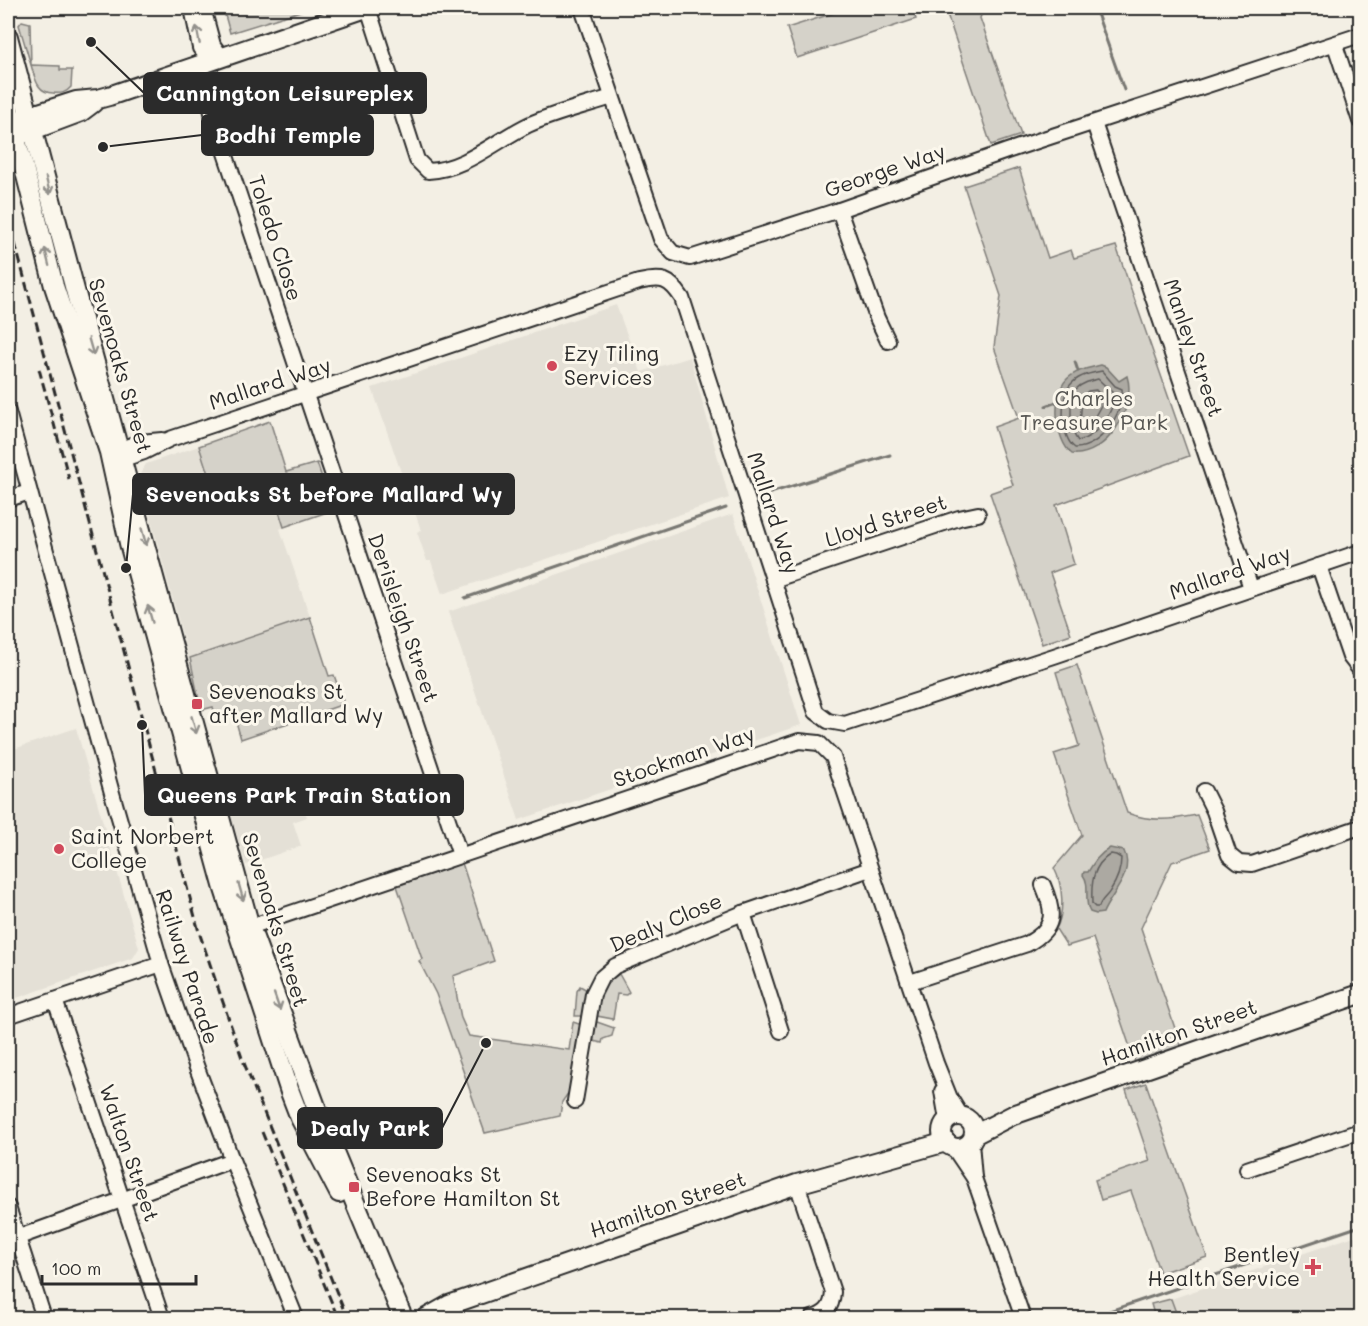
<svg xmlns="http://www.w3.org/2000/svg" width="1368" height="1326" viewBox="0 0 1368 1326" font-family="Mali,sans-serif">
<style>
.built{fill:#e4e0d6}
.green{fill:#d5d2c9;stroke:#807e7a;stroke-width:1.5}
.water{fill:#aca9a2;stroke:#787772;stroke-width:1.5}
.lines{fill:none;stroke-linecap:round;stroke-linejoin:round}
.shore{stroke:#5f5d5b;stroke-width:1.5}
.stream{stroke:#787772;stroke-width:3}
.minor-casing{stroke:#2b2b2b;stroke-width:18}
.major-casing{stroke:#2b2b2b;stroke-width:22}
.minor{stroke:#fbf7ec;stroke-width:14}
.major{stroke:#fbf7ec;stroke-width:18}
.rail{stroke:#2b2b2b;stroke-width:3;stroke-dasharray:9 4.5;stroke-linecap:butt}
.oneway{stroke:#93918c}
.poi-dot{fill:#d1495b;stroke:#fbf7ec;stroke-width:2}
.labels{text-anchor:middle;stroke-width:6;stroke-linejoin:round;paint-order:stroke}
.street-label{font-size:21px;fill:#2b2b2b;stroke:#fbf7ec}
.poi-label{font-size:21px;fill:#2b2b2b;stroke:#fbf7ec;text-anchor:start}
.park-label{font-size:21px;fill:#565552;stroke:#fbf7ec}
.leader{fill:none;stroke:#2b2b2b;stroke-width:2}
.callout-dot{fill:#2b2b2b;stroke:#fbf7ec;stroke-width:2}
.callout{fill:#2b2b2b;stroke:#2b2b2b;stroke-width:2}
.callout-label{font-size:22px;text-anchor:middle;font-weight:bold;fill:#fff}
</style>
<rect width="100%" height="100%" fill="#f3efe4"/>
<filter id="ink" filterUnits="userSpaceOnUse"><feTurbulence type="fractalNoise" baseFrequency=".0167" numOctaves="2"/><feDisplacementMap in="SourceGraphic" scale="12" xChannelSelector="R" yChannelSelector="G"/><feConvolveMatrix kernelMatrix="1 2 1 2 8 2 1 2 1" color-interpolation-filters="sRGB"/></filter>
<g filter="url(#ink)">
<g class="built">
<path d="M616 305 641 372 690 357 729 498 442 594 431 561H427L417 532 421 530 372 388Z"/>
<path d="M199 446 221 516 229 513 228 508 268 496 275 498 284 527 280 529 310 617 189 659 139 476 146 464Z"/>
<path d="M733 514 801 725 519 820 448 612Z"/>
<path d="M76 728 139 948 133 958 8 1001V751Z"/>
<path d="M297 786 307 817 293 822 301 846 246 865 229 809Z"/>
<path d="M1360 1234V1318H1178L1171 1299Z"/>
</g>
<g class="green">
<path d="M223 8H310L230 33Z"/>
<path d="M850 8H912L916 19 797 58 787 28Z"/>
<path d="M945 8H984L980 18 1021 135 991 145Z"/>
<path d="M22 21 30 23 31 65 19 25Z"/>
<path d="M31 65 60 66V70H72L71 87C66 93 61 94 53 93 37 93 35 78 31 65Z"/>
<path d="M1019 168 1048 258 1071 250 1074 258 1116 246 1189 456 1056 505 1074 564 1050 573 1071 634 1042 644 990 493 1013 485 994 427 1019 418 994 347 1001 296 964 186Z"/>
<path d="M270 421 286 472 317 463 333 510 284 527 275 499 270 500 268 496 228 508H219L199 446Z"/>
<path d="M310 617 329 676 334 675 344 704 241 739 233 711 215 715 213 707 201 710 190 658Z"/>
<path d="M1077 665 1127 813C1152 822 1171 820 1197 815L1210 849 1172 862 1141 928 1182 1049 1136 1065 1093 938 1067 946 1056 929C1065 912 1063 885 1054 868L1082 835 1054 754 1079 746 1056 672Z"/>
<path d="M462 863 494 961 453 976 461 1018 469 1036 569 1050 573 1022 582 1025 573 1086 562 1102 560 1116 485 1133 436 994 419 961 422 959 397 886Z"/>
<path d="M619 974 629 992 626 995 617 994 613 1019 597 1016C595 999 604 983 619 974Z"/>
<path d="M580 986 589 991 583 1016H575L577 991Z"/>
<path d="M597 1022 614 1028 612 1036 603 1039 602 1043 593 1041 595 1023Z"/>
<path d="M1146 1083 1207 1257 1160 1273 1131 1191 1101 1200 1095 1180 1150 1161 1126 1090Z"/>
<path d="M1171 1299 1178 1318H1155L1151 1304Z"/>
</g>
<g class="water">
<path d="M1101 365 1106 367 1119 381 1127 376C1137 407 1107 457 1072 454 1055 441 1051 395 1067 379 1076 370 1089 368 1101 365Z"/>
<path d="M1110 848 1124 851C1135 874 1110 895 1103 913L1096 914 1090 912C1083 901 1091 885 1083 875L1084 872H1088C1094 862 1099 854 1110 848Z"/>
</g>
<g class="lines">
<g class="shore">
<path d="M1102 371 1115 386 1122 389C1125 412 1100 449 1075 448 1060 438 1059 395 1072 383 1080 375 1091 373 1102 371Z"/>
<path d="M1098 379 1114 394C1115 412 1096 437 1078 441 1070 432 1068 399 1076 389 1082 383 1090 381 1098 379Z"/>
<path d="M1096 390 1104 400 1090 425 1082 429 1080 425 1082 397 1088 391Z"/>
<path d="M1111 854 1116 855 1121 858C1121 869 1116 882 1110 891 1107 897 1101 899 1099 907H1095L1092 904C1091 884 1092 865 1111 854Z"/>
</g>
<g class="stream">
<path d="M1095 8 1124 90"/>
<path d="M1075 362 1078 371"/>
<path d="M1046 406 1059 401"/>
<path d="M764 495 890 455"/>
<path d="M465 598 726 508"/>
<path d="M1089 1318 1360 1226"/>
</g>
<defs>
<g id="minor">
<path d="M192 8 200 48 210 60"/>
<path d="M203 8 213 45 221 56"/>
<path d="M368 8 417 160 428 171C466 169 495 141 528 125 554 113 584 106 612 97"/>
<path d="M582 8 661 239 673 253 690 258 839 210 1007 151 1360 35"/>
<path d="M1335 45 1360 121"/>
<path d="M208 95 213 117 460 855"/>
<path d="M1094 123 1251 588"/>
<path d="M839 210 877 318 888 341"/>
<path d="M8 412 112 793 161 964 197 1068 232 1160 296 1318"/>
<path d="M111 452 140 442 162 440"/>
<path d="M114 462 144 452 170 439 639 282C662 277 669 278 682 298L816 712 828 721 845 724 1054 656 1360 552"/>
<path d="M8 499 29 492"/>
<path d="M1319 566 1350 657 1360 670"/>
<path d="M773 580 959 518 978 514"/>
<path d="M1204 791 1214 811 1229 855 1239 863 1252 864 1360 827"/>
<path d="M743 913 781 1031"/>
<path d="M241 930 799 741 819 743 833 757 936 1063 950 1098 961 1116"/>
<path d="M910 982 1027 944C1056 928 1055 913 1043 885"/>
<path d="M55 1000 162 1318"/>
<path d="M8 1016 161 964"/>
<path d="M942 1091 947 1120"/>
<path d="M575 1101 593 994 601 978 615 966 743 913 870 869"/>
<path d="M971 1142 974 1178"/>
<path d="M953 1147 974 1178 1023 1318"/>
<path d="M1247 1169 1360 1131"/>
<path d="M797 1184 833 1292C832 1308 826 1314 812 1318"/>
<path d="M8 1207 44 1318"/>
<path d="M8 1241 232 1160"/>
</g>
<g id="major">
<path d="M8 37 75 290 250 927 322 1123 403 1318"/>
<path d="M8 113 22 160 54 286 109 452 129 543 224 889 290 1092 300 1118 339 1193"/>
<path d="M20 119 76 101 98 99 109 96 366 8"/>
<path d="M22 134 81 112 93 103"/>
<circle cx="958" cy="1132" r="16"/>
<path d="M974 1135 1013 1115 1360 994"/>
<path d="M426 1318 449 1305 797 1184 946 1142"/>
</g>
</defs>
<use href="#minor" class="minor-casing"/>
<use href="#major" class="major-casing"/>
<use href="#minor" class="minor"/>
<use href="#major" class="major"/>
<g class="rail">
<path d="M8 217 199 932 242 1058 347 1318"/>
<path d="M39 369 69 479"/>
<path d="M262 1132 338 1318"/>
</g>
</g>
<defs><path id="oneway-shaft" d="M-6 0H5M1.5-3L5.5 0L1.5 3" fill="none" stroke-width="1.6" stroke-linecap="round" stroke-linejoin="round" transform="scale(1.5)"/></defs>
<g class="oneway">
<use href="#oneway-shaft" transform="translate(198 35) rotate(-101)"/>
<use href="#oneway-shaft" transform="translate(48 186) rotate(76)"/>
<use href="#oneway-shaft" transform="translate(47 257) rotate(-104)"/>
<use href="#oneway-shaft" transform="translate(91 347) rotate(74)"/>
<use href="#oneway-shaft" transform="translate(144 537) rotate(74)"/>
<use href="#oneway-shaft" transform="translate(150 614) rotate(-106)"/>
<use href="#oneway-shaft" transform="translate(194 725) rotate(74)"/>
<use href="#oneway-shaft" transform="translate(241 892) rotate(74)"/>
<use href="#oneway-shaft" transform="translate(277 1002) rotate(71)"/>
</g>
</g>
<g class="poi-dot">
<circle cx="552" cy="366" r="6"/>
<rect x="191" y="698" width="12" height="12" rx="3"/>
<circle cx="59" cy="849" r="6"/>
<rect x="348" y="1181" width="12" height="12" rx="3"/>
<path d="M1310 1258h6v6h6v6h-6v6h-6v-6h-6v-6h6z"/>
</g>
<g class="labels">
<g class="street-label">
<text transform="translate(885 171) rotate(-19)" y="7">George Way</text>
<text transform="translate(275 238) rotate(72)" y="7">Toledo Close</text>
<text transform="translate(1193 348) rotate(71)" y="7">Manley Street</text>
<text transform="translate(120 366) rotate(74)" y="7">Sevenoaks Street</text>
<text transform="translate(270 384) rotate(-18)" y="7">Mallard Way</text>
<text transform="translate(773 513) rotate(72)" y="7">Mallard Way</text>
<text transform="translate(886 521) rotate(-18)" y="7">Lloyd Street</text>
<text transform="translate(1230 573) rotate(-19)" y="7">Mallard Way</text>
<text transform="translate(403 618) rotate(71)" y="7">Derisleigh Street</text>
<text transform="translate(684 757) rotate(-19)" y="7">Stockman Way</text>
<text transform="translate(275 920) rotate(73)" y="7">Sevenoaks Street</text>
<text transform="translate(666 923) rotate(-23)" y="7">Dealy Close</text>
<text transform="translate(187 967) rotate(72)" y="7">Railway Parade</text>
<text transform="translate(1179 1033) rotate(-19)" y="7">Hamilton Street</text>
<text transform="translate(129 1153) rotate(71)" y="7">Walton Street</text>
<text transform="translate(668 1205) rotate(-19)" y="7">Hamilton Street</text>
</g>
<g class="poi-label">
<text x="564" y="361">Ezy Tiling<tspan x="564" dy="24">Services</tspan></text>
<text x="209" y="699">Sevenoaks St<tspan x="209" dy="24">after Mallard Wy</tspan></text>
<text x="71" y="844">Saint Norbert<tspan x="71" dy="24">College</tspan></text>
<text x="366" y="1182">Sevenoaks St<tspan x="366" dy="24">Before Hamilton St</tspan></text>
<text x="1300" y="1262" text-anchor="end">Bentley<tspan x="1300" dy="24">Health Service</tspan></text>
</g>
<g class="park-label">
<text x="1094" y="406">Charles<tspan x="1094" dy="24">Treasure Park</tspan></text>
</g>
</g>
<path class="leader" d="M91 42L144 93M103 147L202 135M126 568L133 494M142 725L145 795M486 1043L442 1128"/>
<g class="callout-dot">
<circle cx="91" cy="42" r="6"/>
<circle cx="103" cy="147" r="6"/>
<circle cx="126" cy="568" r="6"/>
<circle cx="142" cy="725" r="6"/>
<circle cx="486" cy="1043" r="6"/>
</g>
<g class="callout">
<rect x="144" y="73" width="282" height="40" rx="6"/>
<rect x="202" y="115" width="171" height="40" rx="6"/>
<rect x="133" y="474" width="381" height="40" rx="6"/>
<rect x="145" y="775" width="318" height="40" rx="6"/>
<rect x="298" y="1108" width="144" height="40" rx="6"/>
</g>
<g class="callout-label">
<text x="285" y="101">Cannington Leisureplex</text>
<text x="288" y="143">Bodhi Temple</text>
<text x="324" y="502">Sevenoaks St before Mallard Wy</text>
<text x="304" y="803">Queens Park Train Station</text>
<text x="370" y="1136">Dealy Park</text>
</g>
<rect width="1368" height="1326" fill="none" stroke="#fbf7ec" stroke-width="30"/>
<rect x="15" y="15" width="1338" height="1296" fill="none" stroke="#2b2b2b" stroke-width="2" filter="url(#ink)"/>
<path d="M42 1275v9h154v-9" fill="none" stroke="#2b2b2b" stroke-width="3"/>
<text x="51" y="1275" font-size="18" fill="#2b2b2b" stroke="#fbf7ec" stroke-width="4.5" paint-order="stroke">100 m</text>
</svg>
